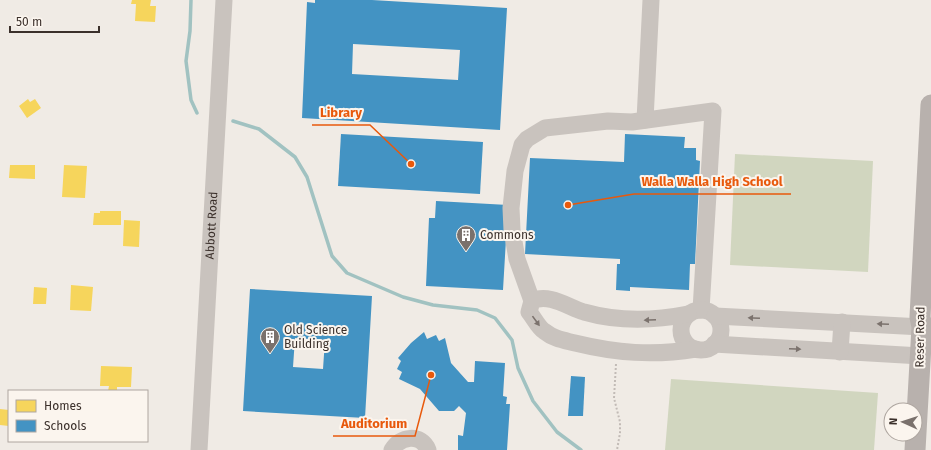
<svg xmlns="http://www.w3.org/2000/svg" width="931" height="450" viewBox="0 0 931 450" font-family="'Fira Sans',sans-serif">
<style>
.green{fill:#d1d6bf}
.homes{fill:#f6d55c}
.schools{fill:#4393c3;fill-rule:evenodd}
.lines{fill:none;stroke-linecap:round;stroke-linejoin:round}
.stream{stroke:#a1c2c1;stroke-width:3.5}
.path{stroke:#c2bbb6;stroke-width:2;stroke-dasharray:2 2;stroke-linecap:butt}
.minor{stroke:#c9c3be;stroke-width:17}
.major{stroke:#b8b1ad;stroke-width:21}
.oneway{fill:#7b726d}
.labels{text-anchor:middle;stroke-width:4;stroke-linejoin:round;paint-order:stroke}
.street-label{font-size:12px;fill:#3b302b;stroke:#fbf5ee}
.poi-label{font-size:12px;fill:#3b302b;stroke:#fbf5ee;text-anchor:start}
.leader{fill:none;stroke:#e8590c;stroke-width:1.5}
.callout-dot{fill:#e8590c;stroke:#fbf5ee;stroke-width:1.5}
.callout-label{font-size:13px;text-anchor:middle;font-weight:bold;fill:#e8590c;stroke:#fbf5ee;stroke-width:4;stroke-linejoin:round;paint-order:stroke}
</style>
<rect width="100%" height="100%" fill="#f0ebe5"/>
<g class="green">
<path d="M735 154 873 161 868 272 730 265Z"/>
<path d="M671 379 878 393 874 450H665Z"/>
</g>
<g class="homes">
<path d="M132 0H151L150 6H156L155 22 135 21 136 4H131Z"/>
<path d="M28 99 30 102 35 99 41 108 27 118 19 106Z"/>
<path d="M10 165H35V179L9 178Z"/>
<path d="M64 165 87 166 85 198 62 197Z"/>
<path d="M100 211H121V225H93L94 213H100Z"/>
<path d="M124 220 140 221 139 247 123 246Z"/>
<path d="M71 285 93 287 91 311 70 310Z"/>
<path d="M34 287 47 288 46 304H33Z"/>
<path d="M101 366 132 367 131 387H117V391H108L109 386H100Z"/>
<path d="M0 409 9 410V426L0 425Z"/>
</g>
<g class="schools">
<path d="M315 0H372L507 8 500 130 302 118 307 2 315 3ZM353 44 460 50 458 80 352 74Z"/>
<path d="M341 134 483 142 480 194 338 186Z"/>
<path d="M625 134 685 137 684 148H696V160L700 161 695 264H690L689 290 630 287V291L616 290 617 264H620V259L525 254 530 158 624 162Z"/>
<path d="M436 201 508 205 503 290 426 286 429 218H435Z"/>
<path d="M250 289 372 296 365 418 243 411ZM295 338 325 340 323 369 293 367Z"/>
<path d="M424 332 427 339 436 335 439 341 445 338 451 363 468 382H474L475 361 505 363 503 396 507 397 506 404H510L507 450H458V435L463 436 466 413 459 406 454 411H439L420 389 399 379 402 372 397 369 401 361 398 358 411 343Z"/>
<path d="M571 376 585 377 583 416H568Z"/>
</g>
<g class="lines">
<g class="stream">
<path d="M191 0 190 31 186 61 191 100 197 113"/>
<path d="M233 121 259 129 295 157 307 177 332 256 347 273 403 297 433 305 477 310 495 318 512 340 518 368 533 401 557 432 581 450"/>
</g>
<path class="path" d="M616 364 614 398 620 422V433L617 450"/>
<g class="minor">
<path d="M645 120 651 0"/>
<path d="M532 301 517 259 512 230 511 208 515 171 522 145 527 139 545 128 608 121 632 122 713 111 701 310"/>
<circle cx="701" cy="330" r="20"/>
<path d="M688 314C653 321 619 322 584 312 568 307 549 293 532 301L529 312C534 318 538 327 544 331 554 339 563 340 575 343 616 353 653 356 696 349"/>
<path d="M715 316 922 327"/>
<path d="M714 344 921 356"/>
<path d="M840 352 842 322"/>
<path id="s1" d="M199 450 224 0"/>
<path d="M392 450C400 436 421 433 428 450"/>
</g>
<path class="major" d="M915 450 922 327 920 317 931 105"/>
</g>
<defs><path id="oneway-solid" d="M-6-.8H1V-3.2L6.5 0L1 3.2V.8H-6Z"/></defs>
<g class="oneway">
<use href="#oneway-solid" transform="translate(754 318) rotate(-177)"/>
<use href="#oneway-solid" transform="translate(650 320) rotate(177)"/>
<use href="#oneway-solid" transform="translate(536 321) rotate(54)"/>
<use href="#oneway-solid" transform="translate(883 324) rotate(-177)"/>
<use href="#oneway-solid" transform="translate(795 349) rotate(3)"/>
</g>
<defs>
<symbol id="building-pin" viewBox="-11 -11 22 30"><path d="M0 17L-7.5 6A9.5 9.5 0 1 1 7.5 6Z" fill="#7a716c" stroke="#fbf5ee"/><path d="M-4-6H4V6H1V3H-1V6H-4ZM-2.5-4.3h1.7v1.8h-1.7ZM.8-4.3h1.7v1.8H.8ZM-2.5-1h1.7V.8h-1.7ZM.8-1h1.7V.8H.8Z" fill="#fff"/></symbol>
</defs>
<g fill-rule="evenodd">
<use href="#building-pin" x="455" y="224" width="22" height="30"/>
<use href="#building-pin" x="259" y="326" width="22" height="30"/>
</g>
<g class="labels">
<g class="street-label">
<text dy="4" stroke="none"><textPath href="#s1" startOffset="225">Abbott Road</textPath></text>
<text transform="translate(920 337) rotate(-89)" y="4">Reser Road</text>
</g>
<g class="poi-label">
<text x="480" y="239">Commons</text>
<text x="284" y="334">Old Science<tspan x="284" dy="14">Building</tspan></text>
</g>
</g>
<path class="leader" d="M411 164L370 125H312M568 205L634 194H791M431 375L415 436H333"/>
<g class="callout-dot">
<circle cx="411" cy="164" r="4"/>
<circle cx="568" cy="205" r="4"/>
<circle cx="431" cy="375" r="4"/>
</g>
<g class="callout-label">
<text x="341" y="117">Library</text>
<text x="712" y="186">Walla Walla High School</text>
<text x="374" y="428">Auditorium</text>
</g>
<rect x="8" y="390" width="140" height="52" fill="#fbf5ee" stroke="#aea6a0"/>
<rect x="16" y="400" width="20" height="12" fill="#f6d55c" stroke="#aea6a0"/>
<text x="44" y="410" font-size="12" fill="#3b302b">Homes</text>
<rect x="16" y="420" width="20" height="12" fill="#4393c3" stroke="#aea6a0"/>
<text x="44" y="430" font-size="12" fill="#3b302b">Schools</text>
<g transform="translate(903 422) rotate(273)"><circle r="19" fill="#fbf5ee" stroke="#aea6a0"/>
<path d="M0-3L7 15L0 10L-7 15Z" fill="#7a716c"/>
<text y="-6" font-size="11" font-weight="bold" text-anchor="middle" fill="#3b302b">N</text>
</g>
<path d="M10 26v6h89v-6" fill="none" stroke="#3b302b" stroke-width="2"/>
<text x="16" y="26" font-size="12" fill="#3b302b" stroke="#fbf5ee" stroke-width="3" paint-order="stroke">50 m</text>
</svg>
